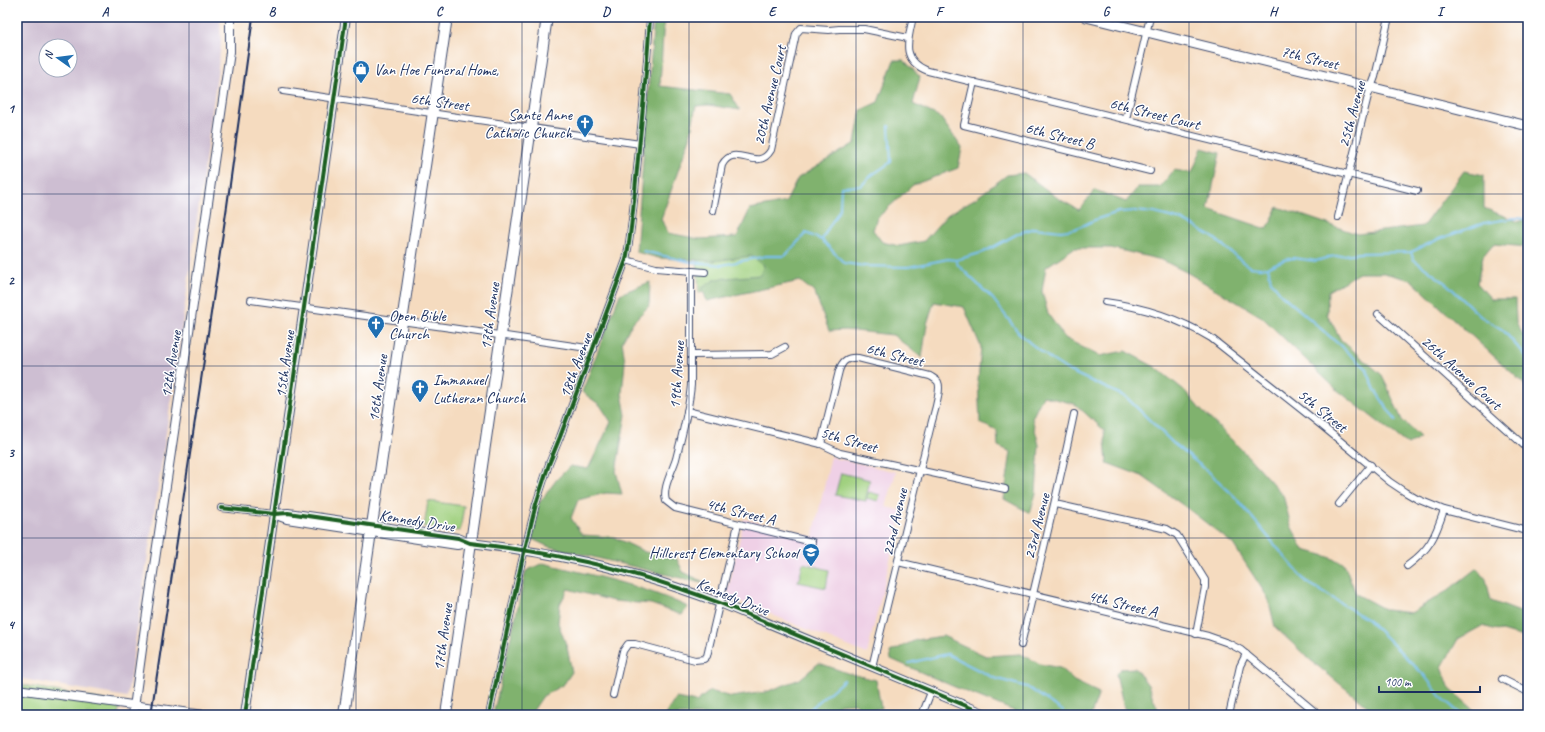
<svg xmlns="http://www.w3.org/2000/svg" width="1545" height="732" viewBox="0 0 1545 732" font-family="Caveat,sans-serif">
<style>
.built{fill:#efd0e6}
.industrial{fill:#cdbed2;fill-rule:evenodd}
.green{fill:#a0d07f;stroke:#5e806e}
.forest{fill:#80b26e;stroke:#4e7066}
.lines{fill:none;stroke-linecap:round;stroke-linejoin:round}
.stream{stroke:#79c0f0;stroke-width:2}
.minor-casing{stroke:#3c496d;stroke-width:8}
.tertiary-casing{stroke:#3c496d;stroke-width:10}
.secondary-casing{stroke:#3c496d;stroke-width:11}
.primary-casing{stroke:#3c496d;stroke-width:12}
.minor{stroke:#fff;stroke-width:6}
.tertiary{stroke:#fff;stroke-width:8}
.secondary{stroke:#fff;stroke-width:9}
.primary{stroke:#fff;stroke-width:10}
.rail{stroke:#1b2f5e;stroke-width:2}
.cycleway-casing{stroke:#fff;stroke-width:6}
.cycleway{stroke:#1b5e20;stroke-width:4}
.grid{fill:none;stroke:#1b2f5e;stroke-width:1;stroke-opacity:0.55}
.labels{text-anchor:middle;stroke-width:3;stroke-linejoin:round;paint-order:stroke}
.street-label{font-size:16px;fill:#1b2f5e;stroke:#fff}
.poi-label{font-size:16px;fill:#1b2f5e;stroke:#fff;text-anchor:start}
.neatline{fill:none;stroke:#1b2f5e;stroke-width:1.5}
.grid-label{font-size:13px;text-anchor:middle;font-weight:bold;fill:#1b2f5e}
</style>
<rect width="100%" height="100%" fill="#fff"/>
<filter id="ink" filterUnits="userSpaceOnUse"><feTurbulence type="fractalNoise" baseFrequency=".025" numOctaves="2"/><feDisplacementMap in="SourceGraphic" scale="8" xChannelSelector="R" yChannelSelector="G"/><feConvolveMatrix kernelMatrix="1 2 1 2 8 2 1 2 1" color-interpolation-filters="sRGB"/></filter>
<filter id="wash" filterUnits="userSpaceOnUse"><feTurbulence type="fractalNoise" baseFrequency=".012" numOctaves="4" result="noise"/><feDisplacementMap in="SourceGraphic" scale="16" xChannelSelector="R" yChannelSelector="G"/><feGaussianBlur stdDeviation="0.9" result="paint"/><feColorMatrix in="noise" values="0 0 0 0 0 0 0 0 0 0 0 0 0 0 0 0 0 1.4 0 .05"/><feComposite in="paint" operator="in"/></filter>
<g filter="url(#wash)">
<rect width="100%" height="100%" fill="#f5dbbf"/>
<path class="built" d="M831 456 837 459 844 460 896 472 886 507 902 511 867 654 727 596 744 519 813 537Z"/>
<path class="industrial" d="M17 17H220L221 46 187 291 127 697 17 678ZM46 46H70V70H46Z"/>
<g class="green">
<path d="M798 249V279L699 292 697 258Z"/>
<path d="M841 473 870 480 866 498 869 492 880 495 878 501 866 498V501L835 495Z"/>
<path d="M428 501 464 506 460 531 424 527Z"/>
<path d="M803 563 829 570 826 588 798 582Z"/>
<path d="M17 684 120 703 118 715H17Z"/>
</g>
<g class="forest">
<path d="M654 17H664L660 86 730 94 740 110 708 105 696 106 690 137 661 219 668 233 699 239 737 237 750 209 786 202 798 178 855 143 861 110 878 102 894 60H904L920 77 913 104 940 117 962 148 958 168 913 185 877 218 873 230 882 242 899 246 924 241 947 215 976 198 1007 175 1024 173 1059 199 1079 210 1095 190 1126 202 1138 187H1160L1174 170 1192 173 1202 148 1220 153 1208 209 1267 229 1278 207 1357 234 1423 226 1464 171 1484 175V208L1519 222 1528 217V247L1493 244 1483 256 1477 283 1491 299H1515L1516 322 1528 344V390L1524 384 1411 280 1384 273H1359L1328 291 1327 314 1341 340 1382 375 1402 420 1420 437 1408 445 1336 389 1262 317 1188 273 1162 260 1111 248H1074L1046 267 1042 291 1048 314 1065 338 1099 356 1125 351 1155 367 1184 390 1199 408 1244 452 1283 495 1291 526 1304 550 1326 556 1344 563 1356 594 1386 610 1411 613 1447 591 1477 568 1486 579 1491 601 1528 615V638L1482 626 1458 639 1442 667 1450 689 1480 715H1378L1308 658 1275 627 1268 598 1233 544 1187 508 1142 476 1107 463 1104 430 1075 404 1043 396 1032 418 1039 445 1036 493 1030 513 1004 499 1011 452 998 446 997 431 980 423 978 381 981 347 964 307 934 302 927 324 922 358 893 335 845 330 829 331 815 293 800 281 707 301 702 288 716 279 760 275 764 265 751 256 713 261 659 258 636 252Z"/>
<path d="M650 282 649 306 633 322 622 341 625 362 622 394 626 415 616 471 622 494 606 493 578 500 571 518 582 535 614 537 645 552 677 559 683 572 710 585 547 546 532 539 537 506 557 479 570 466 588 469 611 422 600 405 582 392 620 294Z"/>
<path d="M543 563C591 575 642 585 688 607L682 615 651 604 613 601 568 589 560 604 558 623 567 647 572 672 564 684 543 696 530 715H493L526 571Z"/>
<path d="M943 636 986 656 1021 654 1040 664 1060 668 1074 681 1099 693 1091 715H1024L950 685 891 659 890 652 916 640Z"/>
<path d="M819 663 847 673 876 680 881 708 865 711 855 703 840 704 831 711 818 715H665L676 698 696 702 710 691 731 697 766 692 800 679Z"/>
<path d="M1135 668 1148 685 1159 712 1157 715H1130L1124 708 1116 674 1120 669Z"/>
</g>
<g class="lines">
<g class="stream">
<path d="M822 240 827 230 840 209 841 187 861 186 872 175 891 162 889 126"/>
<path d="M643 251 690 262 722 265 766 256H785L806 233 822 240 844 263 864 266 908 267 948 259 956 260 984 252 1019 233 1034 228 1061 231 1075 229 1097 219 1119 212 1135 211 1154 213 1182 220 1194 226 1214 238 1244 263 1250 267 1260 268 1268 267 1284 260 1293 258 1316 261 1329 257 1359 253 1411 252 1439 239 1484 223 1515 218 1528 219"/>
<path d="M1411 252 1413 259 1448 285 1480 316 1503 330 1528 359"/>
<path d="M956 260 958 265 993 299 1018 332 1030 343 1052 360 1069 371 1126 397 1174 444 1210 473 1235 497 1305 581 1368 620 1424 675 1440 696 1457 711 1463 715"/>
<path d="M1268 267 1271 281 1281 294 1366 368 1375 390 1396 421"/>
<path d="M909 663 947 654 994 678 1027 687 1063 711"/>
<path d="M790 715 809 710 844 680"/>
</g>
</g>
</g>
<g filter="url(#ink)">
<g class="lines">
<defs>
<g id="minor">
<path d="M913 17C908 40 900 60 928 71L1417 191"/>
<path d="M974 82 964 125 1150 171"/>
<path d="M283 91 640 144"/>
<path d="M1126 119 1150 17"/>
<path d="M713 211 722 165C735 141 757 174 771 150L796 34 801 28 829 30 839 29H864L908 38"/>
<path d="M1338 217 1368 96 1375 77 1389 17"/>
<path d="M626 260 656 268 705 272"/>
<path d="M691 272V385C689 410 682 435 676 459 672 472 662 488 666 501L675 508 812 542"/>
<path d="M251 300 451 328 594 349"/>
<path d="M1105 302C1143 307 1178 318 1211 338L1321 425 1390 482 1405 492 1417 499 1444 510 1528 531"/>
<path d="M1378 314 1528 449"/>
<path d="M692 355 772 354 785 347"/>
<path d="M687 411 821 444 840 453 1005 489"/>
<path d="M821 444 839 371C842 361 847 357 858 358L930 376C933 378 936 379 938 382 942 390 933 416 931 425L872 667"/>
<path d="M1055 504 1167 529 1177 535 1205 580V587L1196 634"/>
<path d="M1339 504 1371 465"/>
<path d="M221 508 274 514"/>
<path d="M898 562 1208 636 1228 643 1241 650 1319 715"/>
<path d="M1407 566C1430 549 1435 537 1444 510"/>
<path d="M1021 645C1039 568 1058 491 1074 414"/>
<path d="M1502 679 1528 692"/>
<path d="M613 695 623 651 628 644H635L695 660 704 659 707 656 738 524"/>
<path d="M489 715 521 565 536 504 549 464 560 437 626 260C632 230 634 200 637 169 642 119 647 68 650 17"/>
<path d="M922 715 931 692"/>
<path d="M1229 715 1240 666 1246 654"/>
</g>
<g id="tertiary">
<path d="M274 514 288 513 458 538 470 543C502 547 534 551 566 558 619 568 670 584 720 603L988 715"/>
<path d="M276 515 287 519 457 545 469 543"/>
<path d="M17 689 204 715"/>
<path d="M133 715 146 620 201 251 230 52V17"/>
<path d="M245 715 346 17"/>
</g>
<path id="secondary" d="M1086 17 1528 126"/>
<g id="primary">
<path d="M344 715 447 17"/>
<path d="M446 715 547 17"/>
</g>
</defs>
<use href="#minor" class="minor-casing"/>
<use href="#tertiary" class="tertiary-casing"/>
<use href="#secondary" class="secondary-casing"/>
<use href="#primary" class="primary-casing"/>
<use href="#minor" class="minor"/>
<use href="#tertiary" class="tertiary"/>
<use href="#secondary" class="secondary"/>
<use href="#primary" class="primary"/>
<path class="rail" d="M151 715 227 206 253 17"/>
<defs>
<g id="cycleway">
<path d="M221 508 274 514 288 513 458 538 470 543C502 547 534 551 566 558 619 568 670 584 720 603L988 715"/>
<path d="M245 715 346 17"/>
<path d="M489 715 521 565 536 504 549 464 560 437 626 260C632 230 634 200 637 169 642 119 647 68 650 17"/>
</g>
</defs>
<use href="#cycleway" class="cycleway-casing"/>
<use href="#cycleway" class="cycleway"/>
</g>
</g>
<path class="grid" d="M189 17V715M356 17V715M522 17V715M689 17V715M856 17V715M1023 17V715M1189 17V715M1356 17V715M17 194H1528M17 366H1528M17 538H1528"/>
<defs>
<symbol id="shop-pin" viewBox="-11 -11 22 30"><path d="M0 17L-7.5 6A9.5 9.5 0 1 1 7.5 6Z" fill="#1f6fb2" stroke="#fff"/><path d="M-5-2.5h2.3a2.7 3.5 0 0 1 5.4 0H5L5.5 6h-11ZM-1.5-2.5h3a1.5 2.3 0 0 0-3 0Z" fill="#fff"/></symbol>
<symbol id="church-pin" viewBox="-11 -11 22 30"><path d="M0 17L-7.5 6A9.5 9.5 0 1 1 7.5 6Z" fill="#1f6fb2" stroke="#fff"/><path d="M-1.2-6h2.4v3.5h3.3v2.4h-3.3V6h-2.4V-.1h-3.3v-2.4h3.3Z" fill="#fff"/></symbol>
<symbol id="school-pin" viewBox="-11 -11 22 30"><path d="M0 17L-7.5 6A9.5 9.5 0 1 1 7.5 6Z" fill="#1f6fb2" stroke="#fff"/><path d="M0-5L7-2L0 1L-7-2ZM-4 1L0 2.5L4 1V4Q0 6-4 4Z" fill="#fff"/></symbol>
</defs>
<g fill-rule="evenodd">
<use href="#shop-pin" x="351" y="59" width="20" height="27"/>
<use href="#church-pin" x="575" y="113" width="20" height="27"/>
<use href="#church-pin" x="366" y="314" width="20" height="27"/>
<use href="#church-pin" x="410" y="378" width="20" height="27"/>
<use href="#school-pin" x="801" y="542" width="20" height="27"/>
</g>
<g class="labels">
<g class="street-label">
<text transform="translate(1310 57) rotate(14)" y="6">7th Street</text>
<text transform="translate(769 95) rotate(-77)" y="6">20th Avenue Court</text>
<text transform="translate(440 101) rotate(8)" y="6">6th Street</text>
<text transform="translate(1155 113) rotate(14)" y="6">6th Street Court</text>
<text transform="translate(1351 114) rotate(-75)" y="6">25th Avenue</text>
<text transform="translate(1060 135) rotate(14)" y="6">6th Street B</text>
<text transform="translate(489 316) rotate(-82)" y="6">17th Avenue</text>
<text transform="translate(895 354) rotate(14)" y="6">6th Street</text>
<text transform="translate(170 364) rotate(-81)" y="6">12th Avenue</text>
<text transform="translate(284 364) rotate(-82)" y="6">15th Avenue</text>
<text transform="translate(575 365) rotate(-69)" y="6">18th Avenue</text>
<text transform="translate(1462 372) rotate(42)" y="6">26th Avenue Court</text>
<text transform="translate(676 375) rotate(-86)" y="6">19th Avenue</text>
<text transform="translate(377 388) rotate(-82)" y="6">16th Avenue</text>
<text transform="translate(1323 410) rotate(39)" y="6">5th Street</text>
<text transform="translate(849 439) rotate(16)" y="6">5th Street</text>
<text transform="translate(741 511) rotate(14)" y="6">4th Street A</text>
<text transform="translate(417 520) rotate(9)" y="6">Kennedy Drive</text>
<text transform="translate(894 522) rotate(-77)" y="6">22nd Avenue</text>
<text transform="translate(1036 526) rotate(-76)" y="6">23rd Avenue</text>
<text transform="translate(733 596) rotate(22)" y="6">Kennedy Drive</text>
<text transform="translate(1123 603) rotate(14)" y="6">4th Street A</text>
<text transform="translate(442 637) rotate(-82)" y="6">17th Avenue</text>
</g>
<g class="poi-label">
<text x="374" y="75">Van Hoe Funeral Home,</text>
<text x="572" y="120" text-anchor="end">Sante Anne<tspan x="572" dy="18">Catholic Church</tspan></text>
<text x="389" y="321">Open Bible<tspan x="389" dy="18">Church</tspan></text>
<text x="433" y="385">Immanuel<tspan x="433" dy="18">Lutheran Church</tspan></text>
<text x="798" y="558" text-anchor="end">Hillcrest Elementary School</text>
</g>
</g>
<rect width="1545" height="732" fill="none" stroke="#fff" stroke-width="44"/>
<g transform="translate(58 58) rotate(284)"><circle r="19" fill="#ffffff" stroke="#a4acbf"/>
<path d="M0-3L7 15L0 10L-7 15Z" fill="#1f6fb2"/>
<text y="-6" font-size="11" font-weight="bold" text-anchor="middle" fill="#1b2f5e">N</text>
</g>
<path d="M1379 686v6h101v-6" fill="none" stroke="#1b2f5e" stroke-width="2"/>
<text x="1385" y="686" font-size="12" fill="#1b2f5e" stroke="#ffffff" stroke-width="3" paint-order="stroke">100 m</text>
<rect x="22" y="22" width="1501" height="688" class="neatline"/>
<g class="grid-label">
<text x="105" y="16">A</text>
<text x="272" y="16">B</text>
<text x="439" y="16">C</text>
<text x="606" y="16">D</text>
<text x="772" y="16">E</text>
<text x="939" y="16">F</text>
<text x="1106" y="16">G</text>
<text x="1273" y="16">H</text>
<text x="1440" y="16">I</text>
<text x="11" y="113">1</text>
<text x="11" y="285">2</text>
<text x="11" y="457">3</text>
<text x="11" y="629">4</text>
</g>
</svg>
